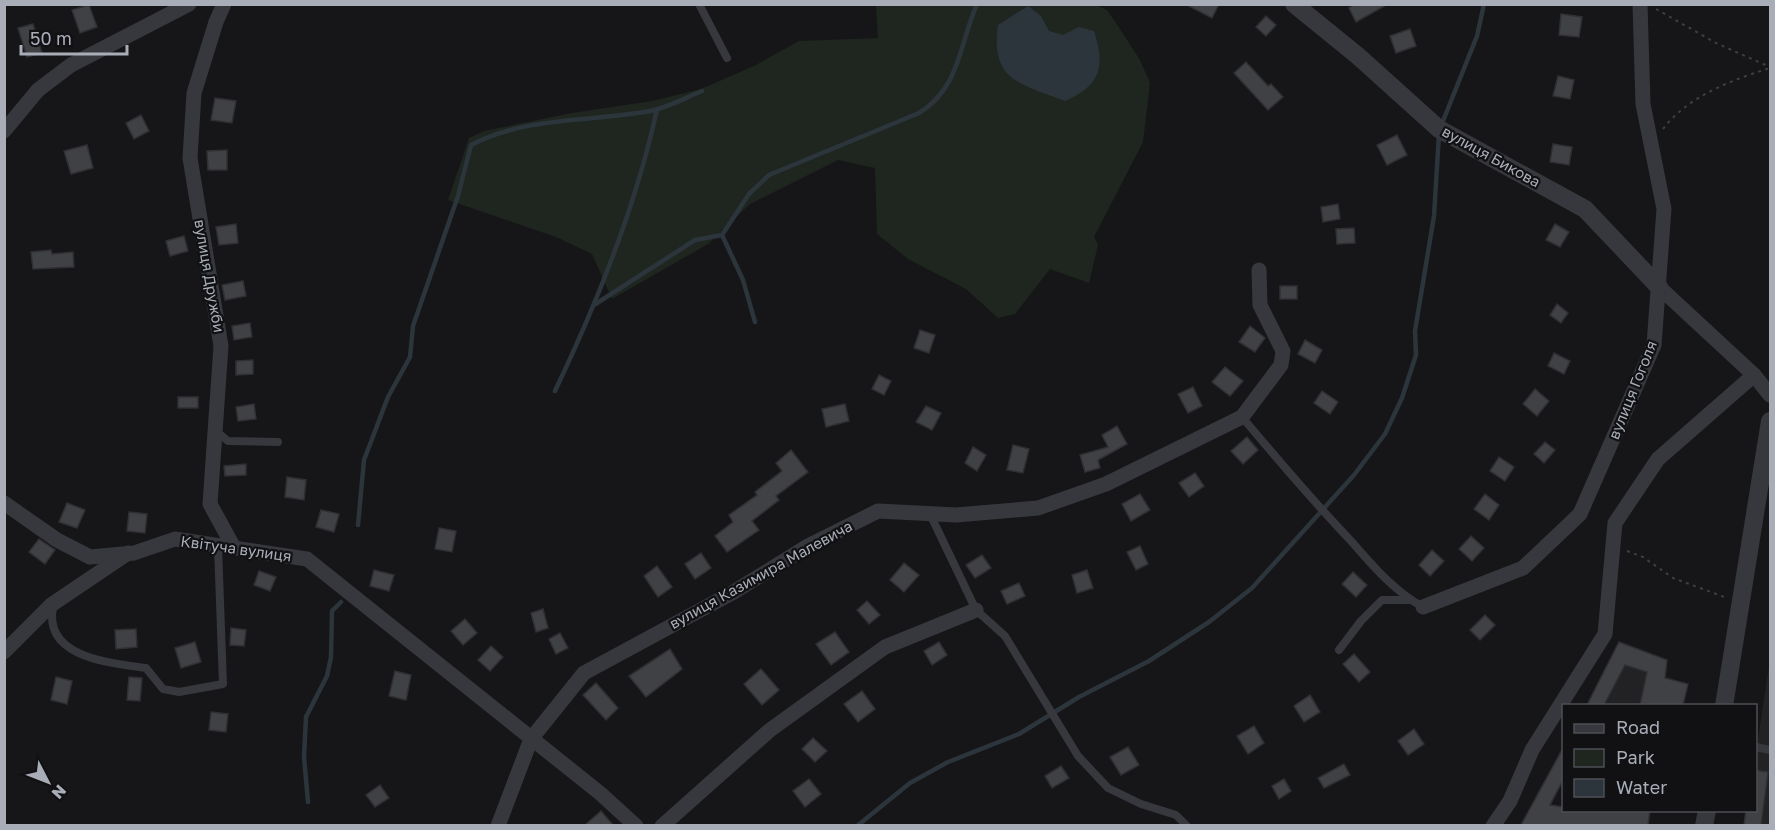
<svg xmlns="http://www.w3.org/2000/svg" width="1775" height="830" viewBox="0 0 1775 830" font-family="'Golos Text',sans-serif">
<style>
.built{fill:#222225}
.green{fill:#1e261f}
.water{fill:#2c353c}
.lines{fill:none;stroke-linecap:round;stroke-linejoin:round}
.stream{stroke:#2c353c;stroke-width:4.5}
.building{fill:#404145;stroke:#303034;stroke-width:1.5}
.path{stroke:#3d3f44;stroke-width:2;stroke-dasharray:3 4.5;stroke-linecap:butt}
.service{stroke:#37383d;stroke-width:8}
.minor{stroke:#37383d;stroke-width:15}
.tertiary{stroke:#37383d;stroke-width:18}
.labels{text-anchor:middle;stroke-width:4.5;stroke-linejoin:round;paint-order:stroke}
.street-label{font-size:15px;fill:#a8adb8;stroke:#111113}
</style>
<rect width="100%" height="100%" fill="#161618"/>
<g class="built">
<path d="M1619 642 1667 660 1661 705 1587 706Z"/>
<path d="M1770 660V825L1745 826 1747 811 1756 810V752Z"/>
</g>
<path class="green" d="M876 5H1096L1107 10 1120 29 1140 60 1150 83 1143 142 1094 237 1098 245 1089 283 1050 269 1015 314 998 318 966 289 908 259 877 234 875 168 838 160 750 204 708 244 612 299 592 254 556 237 448 200 469 138 484 131 572 113 652 101 701 89 754 66 799 41 878 38Z"/>
<path class="water" d="M1028 6 1041 16 1049 31 1063 35 1079 27 1094 31C1106 67 1100 86 1065 101 1021 84 990 81 998 25Z"/>
<g class="lines">
<g class="stream">
<path d="M1441 126 1477 36 1484 4"/>
<path d="M594 305 695 240 722 235"/>
<path d="M755 322 743 280 722 235 749 194 769 175 919 113C960 88 959 45 977 4"/>
<path d="M555 391C598 301 636 207 657 109"/>
<path d="M358 525 364 460 388 397 410 357 413 326 458 196 471 145C527 116 590 122 650 111 667 108 685 98 702 91"/>
<path d="M308 802 304 757 306 717 327 676 331 657 332 611 341 602"/>
<path d="M857 826 910 783 948 762 1019 734 1079 697 1149 661 1209 622 1252 588 1354 475 1385 434 1402 398 1416 355 1415 331 1434 216 1439 134"/>
</g>
</g>
<g class="building">
<path d="M1185 4H1219L1212 18Z"/>
<path d="M1355 4H1388L1356 22 1349 8Z"/>
<path d="M89 5 97 27 80 33 72 10Z"/>
<path d="M1561 14 1582 17 1579 37 1559 35Z"/>
<path d="M1266 16 1276 25 1266 36 1256 27Z"/>
<path d="M33 24 42 53 27 57 18 28Z"/>
<path d="M1410 29 1416 46 1396 53 1390 36Z"/>
<path d="M1246 62 1268 86 1271 84 1283 97 1268 110 1234 73Z"/>
<path d="M1558 76 1574 80 1570 99 1553 96Z"/>
<path d="M215 98 236 101 232 123 211 120Z"/>
<path d="M141 115 149 131 134 139 126 123Z"/>
<path d="M1397 135 1407 155 1387 165 1377 145Z"/>
<path d="M1553 144 1572 147 1569 165 1550 162Z"/>
<path d="M87 145 93 168 71 174 64 151Z"/>
<path d="M227 150V170H208L207 151Z"/>
<path d="M1338 204 1340 219 1323 222 1321 207Z"/>
<path d="M236 224 238 243 219 245 216 227Z"/>
<path d="M1555 224 1569 232 1560 247 1546 240Z"/>
<path d="M1354 228 1355 243 1337 244 1336 229Z"/>
<path d="M184 236 188 251 170 256 166 241Z"/>
<path d="M51 250 52 254 73 252 74 267 33 269 31 252Z"/>
<path d="M243 281 246 296 225 300 222 285Z"/>
<rect x="1280" y="286" width="17" height="13"/>
<path d="M1557 304 1568 313 1561 323 1550 315Z"/>
<path d="M250 323 252 337 234 340 232 326Z"/>
<path d="M1250 326 1265 338 1255 352 1239 342Z"/>
<path d="M920 330 935 335 929 353 914 348Z"/>
<path d="M1305 340 1322 350 1315 363 1298 354Z"/>
<path d="M1554 353 1570 361 1564 374 1548 366Z"/>
<path d="M253 360V374L236 375V361Z"/>
<path d="M1225 367 1243 381 1230 396 1212 382Z"/>
<path d="M879 375 891 381 884 395 872 389Z"/>
<path d="M1193 387 1202 406 1188 413 1178 394Z"/>
<path d="M1535 389 1549 401 1537 416 1523 404Z"/>
<path d="M1322 391 1338 402 1330 414 1314 403Z"/>
<rect x="178" y="397" width="20" height="11"/>
<path d="M254 404 256 419 238 421 236 407Z"/>
<path d="M845 404 849 421 826 427 822 409Z"/>
<path d="M926 406 941 413 932 430 916 422Z"/>
<path d="M1117 426 1127 444 1098 460 1100 468 1085 472 1080 455 1108 447 1102 435Z"/>
<path d="M1247 437 1258 450 1243 464 1231 451Z"/>
<path d="M1545 442 1555 450 1544 463 1534 454Z"/>
<path d="M1013 445 1029 449 1023 473 1007 470Z"/>
<path d="M973 447 986 455 977 471 965 463Z"/>
<path d="M791 450 808 472 776 496 779 500 752 521 759 530 727 552 715 536 733 522 729 515 757 495 755 492 782 471 776 463Z"/>
<path d="M1499 457 1514 467 1505 481 1490 471Z"/>
<path d="M246 464V475L225 476 224 466Z"/>
<path d="M1195 473 1204 486 1189 497 1179 483Z"/>
<path d="M287 477 306 480 304 500 285 497Z"/>
<path d="M1140 494 1150 510 1131 521 1122 504Z"/>
<path d="M1485 494 1499 505 1489 520 1474 509Z"/>
<path d="M67 503 85 510 77 528 59 522Z"/>
<path d="M321 510 339 514 334 532 316 527Z"/>
<path d="M129 512 147 514 145 533 127 531Z"/>
<path d="M439 528 456 531 452 552 435 549Z"/>
<path d="M1471 536 1484 548 1472 561 1459 549Z"/>
<path d="M39 539 55 550 45 564 29 552Z"/>
<path d="M1140 546 1148 564 1136 570 1127 552Z"/>
<path d="M1432 550 1444 561 1430 576 1419 565Z"/>
<path d="M701 553 711 568 695 579 685 564Z"/>
<path d="M982 555 991 568 975 578 966 565Z"/>
<path d="M904 563 919 575 904 592 890 580Z"/>
<path d="M657 566 672 587 658 597 644 576Z"/>
<path d="M374 570 394 575 389 591 370 586Z"/>
<path d="M1087 570 1093 588 1077 593 1072 575Z"/>
<path d="M259 571 276 577 270 591 254 585Z"/>
<path d="M1353 572 1367 585 1356 597 1342 584Z"/>
<path d="M1019 583 1025 596 1007 604 1001 591Z"/>
<path d="M867 601 880 615 869 624 857 610Z"/>
<path d="M543 609 548 628 536 632 531 613Z"/>
<path d="M1485 615 1495 625 1480 640 1470 630Z"/>
<path d="M465 619 477 633 463 645 451 631Z"/>
<path d="M231 628 246 630 244 646 230 645Z"/>
<path d="M136 629 137 647 116 649 115 630Z"/>
<path d="M835 632 849 652 831 665 816 644Z"/>
<path d="M560 633 568 648 556 654 549 639Z"/>
<path d="M195 642 201 662 181 668 175 648Z"/>
<path d="M939 642 947 655 932 665 924 651Z"/>
<path d="M1619 642 1667 660 1665 678 1688 684 1683 705H1640L1647 672 1625 665 1604 705H1587Z"/>
<path d="M491 646 503 657 490 671 478 660Z"/>
<path d="M670 649 682 669 646 697 629 676Z"/>
<path d="M1354 654 1370 672 1359 682 1343 664Z"/>
<path d="M761 669 779 690 762 705 744 684Z"/>
<path d="M395 671 411 675 406 700 389 696Z"/>
<path d="M56 677 72 681 67 704 51 700Z"/>
<path d="M129 677 142 678 140 701 127 700Z"/>
<path d="M596 683 618 708 606 720 583 695Z"/>
<path d="M862 691 875 709 858 722 844 704Z"/>
<path d="M1310 695 1320 712 1304 722 1294 706Z"/>
<path d="M211 712 228 714 226 732 209 730Z"/>
<path d="M1254 726 1264 743 1248 754 1237 736Z"/>
<path d="M1414 729 1424 744 1408 755 1398 741Z"/>
<path d="M813 738 827 751 815 762 802 749Z"/>
<path d="M1128 747 1139 765 1121 775 1110 757Z"/>
<path d="M1563 748V780L1550 805 1563 807V810H1650L1648 825H1521Z"/>
<path d="M1344 764 1350 775 1324 788 1318 778Z"/>
<path d="M1061 766 1069 778 1052 788 1045 776Z"/>
<path d="M1755 770 1768 772 1761 825H1744L1746 810H1755Z"/>
<path d="M809 779 821 794 805 807 793 791Z"/>
<path d="M1284 779 1291 791 1279 799 1272 786Z"/>
<path d="M380 785 389 798 375 807 366 795Z"/>
<path d="M601 811 613 825H585Z"/>
</g>
<g class="lines">
<g class="path">
<path d="M1656 9 1716 43 1770 67"/>
<path d="M1663 129C1688 96 1732 80 1770 68"/>
<path d="M1627 551 1643 557 1673 578 1727 598"/>
</g>
<g class="service">
<path d="M699 4 727 58"/>
<path d="M1242 417C1278 460 1314 502 1352 542 1373 566 1395 592 1423 607"/>
<path d="M216 431 228 441 278 442"/>
<path d="M930 514 976 610 1005 636 1078 756 1108 788 1141 804 1176 815 1187 826"/>
<path d="M53 607C43 658 111 663 146 668L163 689 179 692 223 684 218 547"/>
<path d="M1339 650 1361 621 1382 600H1411"/>
<path d="M1756 747 1770 750"/>
</g>
<g class="minor">
<path d="M224 4 216 22 194 93 190 158 221 346 210 504 233 546"/>
<path d="M4 131 38 90 71 65 189 4"/>
<path d="M1659 287 1754 375 1770 395"/>
<path d="M4 503 57 540 90 557 134 553 175 539 307 559 601 794 636 826"/>
<path d="M1423 607 1523 568 1580 514 1654 345 1664 209 1643 104 1640 4"/>
<path d="M4 652 51 605 128 553"/>
<path d="M498 826 531 739 584 673 732 593 808 546 878 511 956 515 1038 508 1106 484 1242 417 1281 365 1283 351 1260 305 1259 270"/>
<path d="M662 826 770 730 885 647 976 610"/>
<path d="M1493 826 1510 801 1532 750 1605 634 1615 523 1658 459 1754 375"/>
</g>
<g class="tertiary">
<path d="M1294 4 1358 56 1439 129 1585 209 1659 287"/>
<path d="M1724 706 1770 421"/>
<path d="M1704 826 1707 810"/>
</g>
</g>
<g class="labels">
<g class="street-label">
<text transform="translate(1491 157) rotate(29)" y="5">вулиця Бикова</text>
<text transform="translate(209 276) rotate(80)" y="5">вулиця Дружби</text>
<text transform="translate(1633 390) rotate(-68)" y="5">вулиця Гоголя</text>
<text transform="translate(236 549) rotate(8)" y="5">Квітуча вулиця</text>
<text transform="translate(761 575) rotate(-29)" y="5">вулиця Казимира Малевича</text>
</g>
</g>
<rect width="1775" height="830" fill="none" stroke="#a8adb8" stroke-width="12"/>
<rect x="1562" y="704" width="195" height="108" fill="#111113" stroke="#4d4f55" stroke-width="1.5"/>
<rect x="1574" y="724" width="30" height="9" fill="#37383d" stroke="#4d4f55" stroke-width="1.5"/>
<text x="1616" y="734" font-size="18" fill="#a8adb8">Road</text>
<rect x="1574" y="749" width="30" height="18" fill="#1e261f" stroke="#4d4f55" stroke-width="1.5"/>
<text x="1616" y="764" font-size="18" fill="#a8adb8">Park</text>
<rect x="1574" y="779" width="30" height="18" fill="#2c353c" stroke="#4d4f55" stroke-width="1.5"/>
<text x="1616" y="794" font-size="18" fill="#a8adb8">Water</text>
<g transform="translate(48 782) rotate(132)" stroke="#111113" stroke-width="4.5" paint-order="stroke">
<path d="M0-4.5L10 22L0 15L-10 22Z" fill="#a8adb8"/>
<text y="-9" font-size="16" font-weight="bold" text-anchor="middle" fill="#a8adb8">N</text>
</g>
<path d="M21 45v9h106v-9" fill="none" stroke="#a8adb8" stroke-width="3"/>
<text x="30" y="45" font-size="18" fill="#a8adb8" stroke="#111113" stroke-width="4.5" paint-order="stroke">50 m</text>
</svg>
